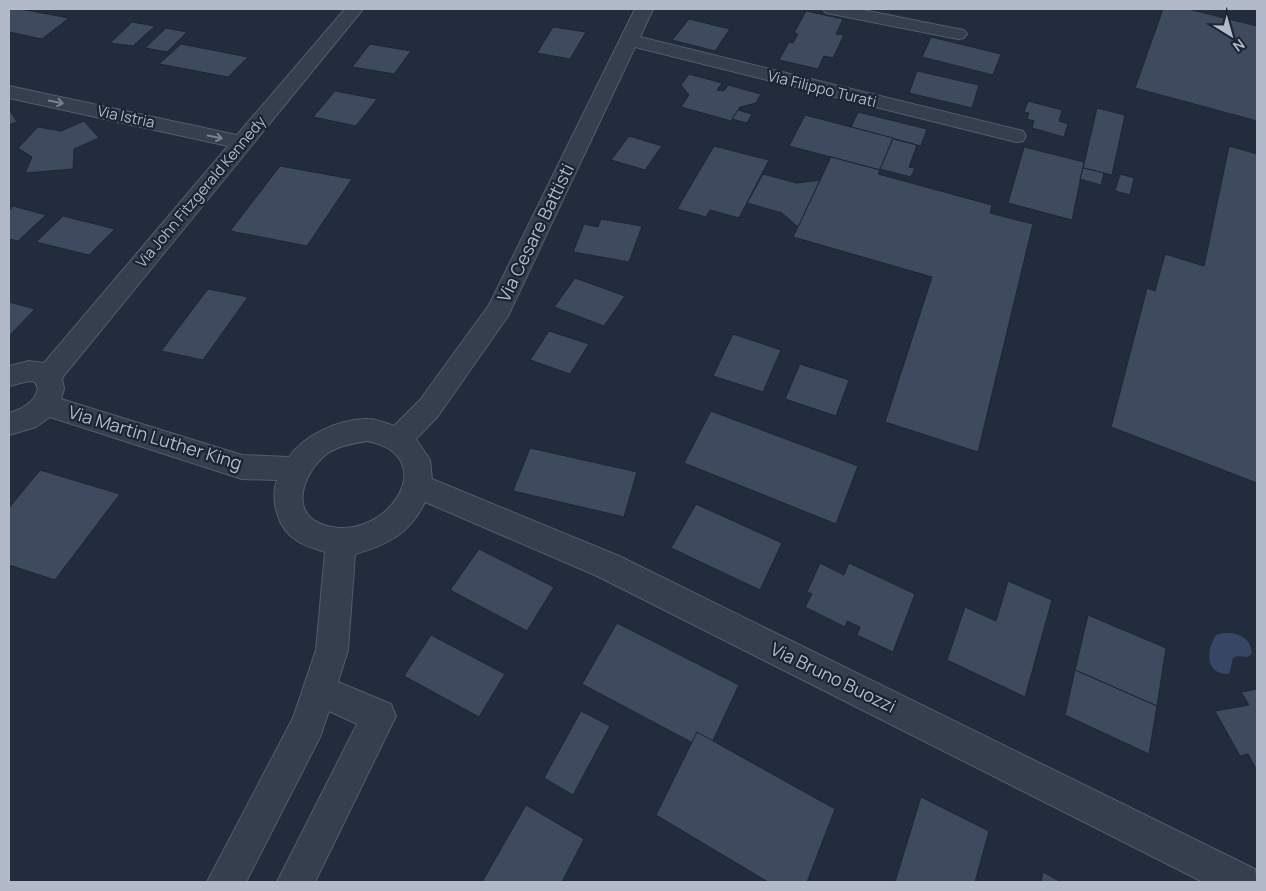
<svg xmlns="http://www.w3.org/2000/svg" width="1266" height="891" viewBox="0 0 1266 891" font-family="Manrope,sans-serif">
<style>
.water{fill:#354765}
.building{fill:#3e4a5d;stroke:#1d2634}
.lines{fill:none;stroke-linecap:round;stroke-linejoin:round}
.minor-casing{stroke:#545c6b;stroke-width:2}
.minor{fill:#363f4d;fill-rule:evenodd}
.oneway{stroke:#7a8291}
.labels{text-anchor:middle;stroke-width:4.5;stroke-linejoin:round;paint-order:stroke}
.far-street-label{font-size:15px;fill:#b2b9c9;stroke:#1b2432}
.street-label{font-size:18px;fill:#b2b9c9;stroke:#1b2432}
</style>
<rect width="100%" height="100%" fill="#222c3d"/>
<path class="water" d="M1223 633C1237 632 1251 637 1252 653L1248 657 1237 656 1233 658 1229 674C1205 675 1206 650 1216 635Z"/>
<g class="building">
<path d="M9 9H20L69 18 42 39 9 32Z"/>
<path d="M1163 9H1188L1257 26V121L1135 88Z"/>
<path d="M806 11 843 19 836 34 844 35 833 58 824 56 818 69 779 60 789 42 793 43 798 34 794 33Z"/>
<path d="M689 19 730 29 715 51 672 40Z"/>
<path d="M132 22 155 26 133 46 110 43Z"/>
<path d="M553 27 586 32 570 59 537 53Z"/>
<path d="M166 28 187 32 167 52 145 48Z"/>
<path d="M931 37 1001 54 993 75 922 57Z"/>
<path d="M181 44 248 57 228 77 159 64Z"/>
<path d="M370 44 411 51 394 74 352 67Z"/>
<path d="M917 71 979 85 972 108 909 93Z"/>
<path d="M689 74 722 83 717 90 724 91 728 85 761 94 756 103 740 107 731 121 681 107 689 95 681 85Z"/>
<path d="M335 91 377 99 356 126 313 117Z"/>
<path d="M1028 101 1062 110 1059 121 1068 124 1064 137 1032 128 1034 121 1027 119 1029 113 1024 112Z"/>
<path d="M1097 108 1125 115 1112 175 1083 168Z"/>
<path d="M9 109 17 122 9 125Z"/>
<path d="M738 110 752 114 747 123 732 119Z"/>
<path d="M858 112 927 129 921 146 851 127Z"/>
<path d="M805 115 893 138 880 170 789 146Z"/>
<path d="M84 121 99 138 74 149 73 169 25 173 32 157 18 148 38 127 61 131Z"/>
<path d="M629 136 662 146 645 170 611 160Z"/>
<path d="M893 139 917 145 909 167 915 168 911 177 880 169Z"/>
<path d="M714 146 769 160 739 218 710 210 706 217 677 209Z"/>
<path d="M1229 146 1257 154V483L1111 427 1147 288 1155 291 1165 254 1204 266Z"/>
<path d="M1024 147 1084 162 1072 220 1008 203Z"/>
<path d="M831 157 880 170 878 174 992 205 990 213 1033 224 978 452 885 422 932 277 793 237Z"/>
<path d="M280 166 352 179 307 246 230 231Z"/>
<path d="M1083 168 1104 173 1101 185 1080 179Z"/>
<path d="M763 174 797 183 820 180 798 227 782 213 747 203Z"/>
<path d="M1120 174 1134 178 1130 195 1115 191Z"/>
<path d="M13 206 46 215 18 241 9 239V211Z"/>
<path d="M63 216 115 229 89 255 36 242Z"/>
<path d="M601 219 642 226 629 262 573 252 584 224 598 227Z"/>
<path d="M575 278 625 296 604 326 554 307Z"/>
<path d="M208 289 248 297 203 360 161 351Z"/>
<path d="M9 302 35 309 9 336Z"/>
<path d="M549 331 589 344 570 374 530 360Z"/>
<path d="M733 334 781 350 763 392 713 376Z"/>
<path d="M800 364 849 380 836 416 785 399Z"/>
<path d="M711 411 858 466 836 524 684 463Z"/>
<path d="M530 448 637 472 624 517 513 491Z"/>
<path d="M40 470 120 494 55 580 9 565V508Z"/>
<path d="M696 504 782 543 760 590 671 548Z"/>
<path d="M479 549 554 587 527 631 450 590Z"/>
<path d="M820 563 844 575 849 563 915 594 893 652 857 635 860 627 847 621 845 627 805 607 812 594 807 592Z"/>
<path d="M1008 581 1052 600 1025 697 947 660 965 607 996 621Z"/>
<path d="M1088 615 1166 648 1157 706 1075 670Z"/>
<path d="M617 623 739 685 708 751 582 684Z"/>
<path d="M431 635 505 674 479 717 404 676Z"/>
<path d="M1075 670 1157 706 1149 754 1065 715Z"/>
<path d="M1257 689V771L1248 754 1240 756 1215 711 1249 705 1241 692Z"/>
<path d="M581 711 610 726 573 795 544 778Z"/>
<path d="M697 732 835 809 807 882H768L656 815Z"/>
<path d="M921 797 989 831 975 882H895Z"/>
<path d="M526 805 584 839 562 882H482Z"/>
<path d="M1043 872 1061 882H1041Z"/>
</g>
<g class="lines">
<defs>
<g id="minor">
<path d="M345 9H363L62 378 64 389 61 399 242 455 289 457C304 435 341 418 368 419 377 419 386 423 394 426L420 400 489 305 635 9H653L640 37 1023 131 1026 136 1023 141 1016 142 635 47 508 316 438 416 416 439 430 460 432 479 619 556 1255 869 1257 882H1203L597 576 425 502C410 533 388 545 355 554L348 650 338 682 391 704 396 716 315 882H277L357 724 329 711 320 737 246 882H207L293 718 316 650 325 552C316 549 304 546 296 540 278 529 270 500 277 480L242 479 50 417 36 427 9 435V413C22 409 34 403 38 389L35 382 29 381 9 386V366L29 361 44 363 228 146 9 98V86L237 135ZM367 441C446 456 384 548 321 524 286 510 307 466 331 451 342 445 355 443 367 441Z"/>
<path d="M823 9H858L958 29 964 30 967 34 964 38 958 39 832 14 826 13Z"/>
</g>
</defs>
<use href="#minor" class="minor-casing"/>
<use href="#minor" class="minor"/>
</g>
<defs><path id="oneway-shaft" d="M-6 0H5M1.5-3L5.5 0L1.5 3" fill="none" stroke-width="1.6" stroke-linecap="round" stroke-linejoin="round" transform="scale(1.25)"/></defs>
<g class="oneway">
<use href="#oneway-shaft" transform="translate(56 102) rotate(12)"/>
<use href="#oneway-shaft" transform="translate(215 137) rotate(12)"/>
</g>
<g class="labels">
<g class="far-street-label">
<text transform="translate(822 89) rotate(14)" y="5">Via Filippo Turati</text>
<text transform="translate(126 117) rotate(12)" y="5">Via Istria</text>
<text transform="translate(201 192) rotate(-50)" y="5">Via John Fitzgerald Kennedy</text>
</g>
<g class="street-label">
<text transform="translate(536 233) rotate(-64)" y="6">Via Cesare Battisti</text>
<text transform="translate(155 438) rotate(17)" y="6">Via Martin Luther King</text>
<text transform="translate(833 678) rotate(26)" y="6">Via Bruno Buozzi</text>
</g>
</g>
<rect width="1266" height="891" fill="none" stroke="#b2b9c9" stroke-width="20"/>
<g transform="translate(1231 35) rotate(143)" stroke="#1b2432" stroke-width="4" paint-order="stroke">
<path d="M0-4L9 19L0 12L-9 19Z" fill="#b2b9c9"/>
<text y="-8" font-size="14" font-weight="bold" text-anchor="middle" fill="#b2b9c9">N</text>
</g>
</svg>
